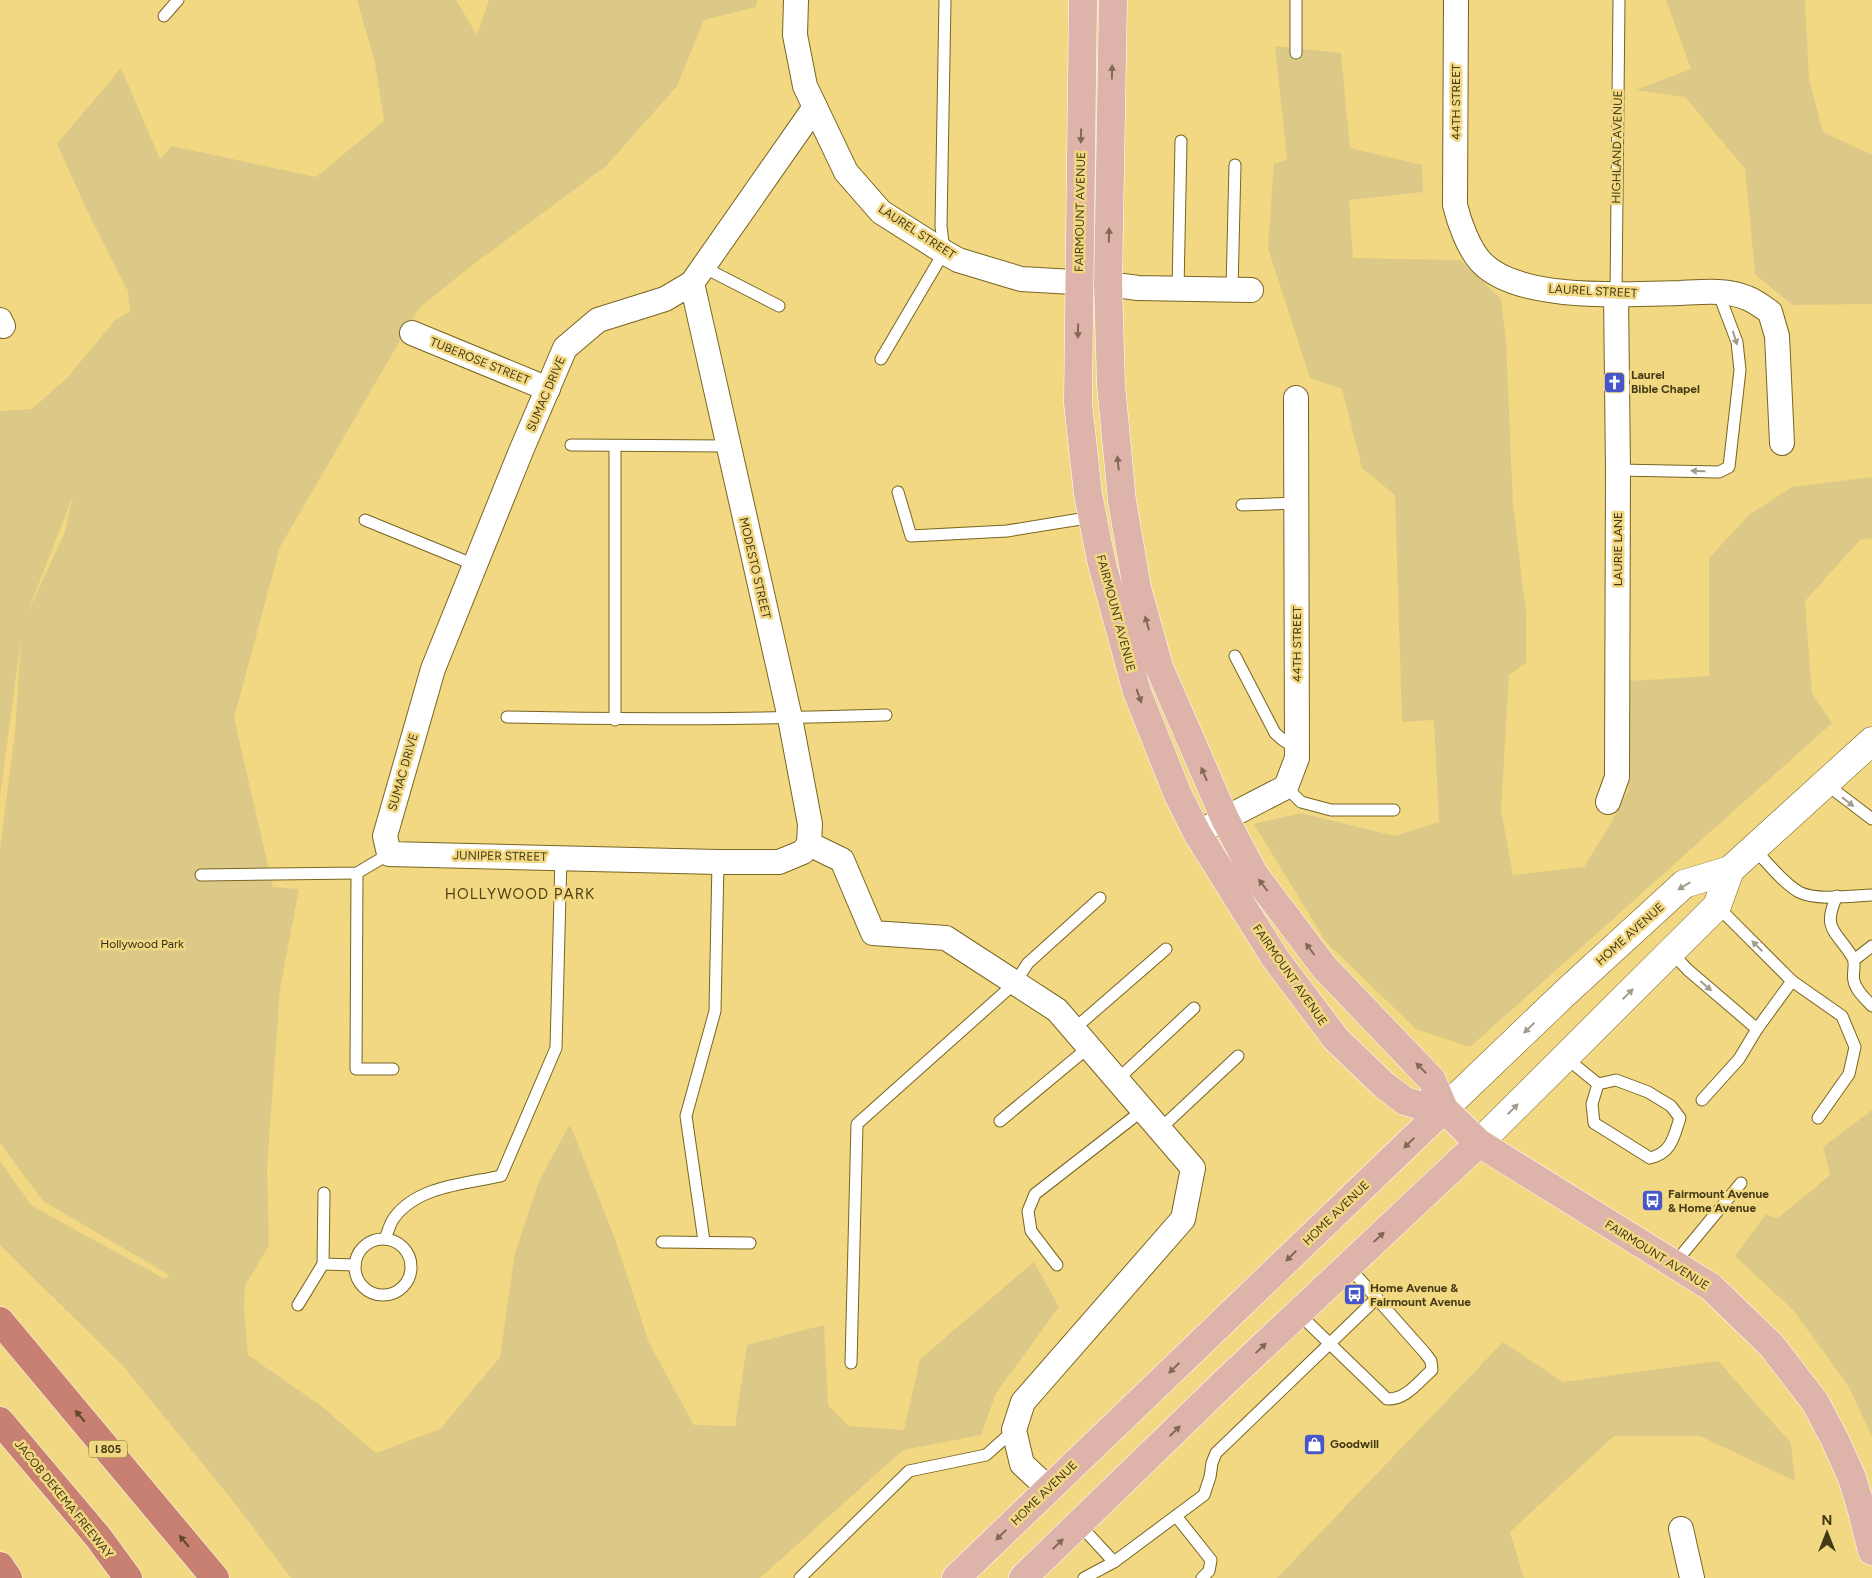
<svg xmlns="http://www.w3.org/2000/svg" width="1872" height="1578" viewBox="0 0 1872 1578" font-family="Figtree,sans-serif">
<style>
.green{fill:#ddc987;fill-rule:evenodd}
.lines{fill:none;stroke-linecap:round;stroke-linejoin:round}
.lane-casing{stroke:#786522;stroke-width:13}
.street-casing{stroke:#786522;stroke-width:26}
.secondary-casing{stroke:#786522;stroke-width:29}
.primary-casing{stroke:#fff;stroke-width:29}
.highway-casing{stroke:#fff;stroke-width:29}
.lane{stroke:#fff;stroke-width:11}
.street{stroke:#fff;stroke-width:24}
.secondary{stroke:#fff;stroke-width:28}
.primary{stroke:#ddb3aa;stroke-width:28}
.highway{stroke:#c78071;stroke-width:28}
.oneway{fill:#816a51}
.oneway2{fill:#a29c8a}
.oneway3{fill:#5e4828}
.labels{text-anchor:middle;stroke-width:5;stroke-linejoin:round;paint-order:stroke}
.shield{fill:#f2d882;stroke:#786936;stroke-width:1}
.shield-label{font-size:11px;font-weight:bold;fill:#443a16}
.street-label{font-size:12px;fill:#443a16;stroke:#f2d882}
.poi-label{font-size:12px;font-weight:bold;fill:#443a16;stroke:#f2d882;text-anchor:start}
.park-label{font-size:12px;fill:#332d18;stroke:#f2d882}
.quarter-label{font-size:15px;letter-spacing:1px;fill:#504214;stroke:#f2d882}
</style>
<rect width="100%" height="100%" fill="#f2d882"/>
<g class="green">
<path d="M357 0H456L477 35 489 0H757L756 7 704 20 677 86 606 166 466 270 419 308 280 547 234 718 273 887 299 889 280 989 267 1168 269 1245 245 1286 244 1310 248 1355 320 1405 376 1453 440 1429 500 1357 515 1253 539 1181 570 1124 615 1239 649 1343 694 1425 735 1426 747 1345 824 1325 828 1405 848 1426 904 1430 920 1359 1034 1262 1059 1307 996 1393 981 1435 903 1450 760 1578H291L237 1506 123 1366 0 1245V1161L32 1206 165 1279 169 1275 43 1201 0 1143V849L15 731 21 639 0 797V411L32 409 67 378 115 320 130 312 128 291 92 221 57 144 121 68 160 159 172 146 316 177 384 121 375 63ZM73 496 65 532 27 614Z"/>
<path d="M1666 0H1805L1809 79 1823 132 1872 155V304L1792 305 1755 274 1745 169 1685 97 1635 90 1691 69Z"/>
<path d="M1275 46 1341 53 1350 148 1422 165 1423 192 1349 200 1353 258 1460 260 1501 299 1506 340 1513 504 1526 613V663L1509 675 1501 810 1513 875 1584 867 1611 823 1628 791 1630 681 1709 676V558L1749 515 1792 487 1872 477V538L1860 540 1805 601 1812 693 1832 723 1470 1047 1416 1029 1326 942 1254 824 1301 813 1395 836 1439 822 1434 720 1402 722 1395 495 1362 468 1342 389 1310 378 1268 248 1274 163 1287 160Z"/>
<path d="M1872 1110V1437L1849 1387 1794 1311 1735 1256 1766 1214 1777 1219 1830 1175 1823 1147Z"/>
<path d="M1503 1342 1563 1382 1718 1361 1791 1443 1795 1481 1700 1436H1614L1510 1532 1524 1578H1277Z"/>
</g>
<g class="lines">
<defs>
<g id="lane">
<path d="M1296 0V53"/>
<path d="M164 16 178 0"/>
<path d="M703 267 779 306"/>
<path d="M1178 289 1181 141"/>
<path d="M1232 289 1235 165"/>
<path d="M1616 294 1619 0"/>
<path d="M881 359 944 252 941 226 945 0"/>
<path d="M571 445 728 446"/>
<path d="M1618 470 1719 472 1729 467 1740 370 1737 342 1718 292"/>
<path d="M898 492 911 536 1007 531 1093 517"/>
<path d="M1242 505 1297 503"/>
<path d="M365 520 475 565"/>
<path d="M1235 656 1275 733 1283 740 1297 749"/>
<path d="M507 717C634 720 760 719 886 715"/>
<path d="M615 720V446"/>
<path d="M1826 784 1872 819"/>
<path d="M1286 787 1301 802 1331 810H1394"/>
<path d="M1754 849C1767 862 1783 883 1799 892 1816 901 1852 896 1872 895"/>
<path d="M357 873 356 1069H393"/>
<path d="M201 875 357 873 389 854"/>
<path d="M1837 896C1821 930 1837 931 1853 958 1856 964 1852 974 1854 981 1856 991 1866 999 1872 1006"/>
<path d="M1717 906 1792 981 1842 1016 1855 1047 1849 1074 1818 1118"/>
<path d="M1671 952 1688 970 1757 1029"/>
<path d="M1854 960 1872 946"/>
<path d="M1074 1029 1166 949"/>
<path d="M1565 1057 1598 1084 1592 1104 1594 1123 1650 1158C1672 1153 1674 1136 1680 1118L1671 1106 1648 1092 1616 1080 1598 1084"/>
<path d="M1117 1080 1194 1008"/>
<path d="M1702 1100 1739 1059 1757 1029 1792 981"/>
<path d="M1000 1121 1089 1047"/>
<path d="M1160 1129 1238 1056"/>
<path d="M385 1239C388 1232 390 1223 394 1218 417 1186 465 1184 501 1176L556 1048 561 857"/>
<circle cx="383" cy="1267" r="28"/>
<path d="M704 1241 686 1116 715 1011 718 862"/>
<path d="M662 1242 750 1243"/>
<path d="M323 1264 355 1265"/>
<path d="M1674 1264 1741 1183"/>
<path d="M1057 1265 1031 1231 1028 1211 1035 1194 1143 1110"/>
<path d="M298 1305 323 1264 324 1193"/>
<path d="M1298 1313 1387 1399C1406 1400 1418 1382 1432 1370L1431 1361 1425 1353 1348 1266"/>
<path d="M851 1363 857 1124 1015 983 1028 963 1100 898"/>
<path d="M1176 1516 1211 1560 1209 1571 1202 1578"/>
<path d="M1079 1524 1114 1562"/>
<path d="M800 1578 909 1471 986 1455 1014 1430"/>
<path d="M1084 1578 1114 1562 1204 1495 1210 1477 1212 1463 1216 1453 1377 1298"/>
</g>
<g id="street">
<path d="M796 0 795 35 805 86 846 172 881 212 944 252 958 260 1021 279 1108 284 1138 288 1251 290"/>
<path d="M1456 0 1455 205C1459 222 1469 250 1482 263 1520 302 1628 294 1680 293 1701 292 1727 289 1747 298 1755 301 1763 307 1770 312L1777 336 1782 443"/>
<path d="M692 283 790 718 810 824 809 844 803 852 779 862H718L389 854 385 836 433 669 521 451 565 348 598 320 665 299 692 283 815 107"/>
<path d="M0 320 3 326"/>
<path d="M412 333 548 389"/>
<path d="M1608 802 1617 777 1618 470 1616 294"/>
<path d="M1197 833 1286 787 1297 758 1296 398"/>
<path d="M809 844 842 860 873 933 946 938 1057 1010 1193 1168 1183 1219 1023 1402 1014 1430 1022 1464 1049 1489"/>
<path d="M1681 1529 1692 1578"/>
</g>
<g id="secondary">
<path d="M1444 1109 1564 994 1684 884 1730 870 1872 741"/>
<path d="M1479 1143 1717 906 1730 870"/>
</g>
<g id="primary">
<path d="M1083 0 1078 403 1088 494 1101 560 1137 692 1178 795 1197 833 1275 958 1336 1039 1385 1086 1405 1101 1425 1107 1444 1109"/>
<path d="M1113 0 1108 284 1111 385 1122 501 1137 588 1159 667 1225 819 1254 874 1324 967 1432 1080 1444 1109 1479 1143 1711 1287 1772 1346 1815 1402 1835 1440 1852 1478 1862 1511 1872 1551"/>
<path d="M956 1578 1444 1109"/>
<path d="M1023 1578 1225 1382 1479 1143"/>
</g>
<g id="highway">
<path d="M0 1321 215 1578"/>
<path d="M0 1421 98 1537 128 1578"/>
<path d="M0 1566 8 1578"/>
</g>
</defs>
<use href="#lane" class="lane-casing"/>
<use href="#street" class="street-casing"/>
<use href="#secondary" class="secondary-casing"/>
<use href="#primary" class="primary-casing"/>
<use href="#highway" class="highway-casing"/>
<use href="#lane" class="lane"/>
<use href="#street" class="street"/>
<use href="#secondary" class="secondary"/>
<use href="#primary" class="primary"/>
<use href="#highway" class="highway"/>
</g>
<defs><path id="oneway-solid" d="M-6-.8H1V-3.2L6.5 0L1 3.2V.8H-6Z" transform="scale(1.25)"/></defs>
<g class="oneway">
<use href="#oneway-solid" transform="translate(1112 72) rotate(-89)"/>
<use href="#oneway-solid" transform="translate(1081 136) rotate(91)"/>
<use href="#oneway-solid" transform="translate(1109 235) rotate(-89)"/>
<use href="#oneway-solid" transform="translate(1078 331) rotate(91)"/>
<use href="#oneway-solid" transform="translate(1118 463) rotate(-96)"/>
<use href="#oneway-solid" transform="translate(1147 623) rotate(-106)"/>
<use href="#oneway-solid" transform="translate(1139 696) rotate(70)"/>
<use href="#oneway-solid" transform="translate(1204 774) rotate(-113)"/>
<use href="#oneway-solid" transform="translate(1263 885) rotate(-127)"/>
<use href="#oneway-solid" transform="translate(1310 949) rotate(-127)"/>
<use href="#oneway-solid" transform="translate(1421 1068) rotate(-134)"/>
<use href="#oneway-solid" transform="translate(1409 1143) rotate(136)"/>
<use href="#oneway-solid" transform="translate(1379 1237) rotate(-43)"/>
<use href="#oneway-solid" transform="translate(1291 1256) rotate(136)"/>
<use href="#oneway-solid" transform="translate(1261 1348) rotate(-43)"/>
<use href="#oneway-solid" transform="translate(1174 1368) rotate(136)"/>
<use href="#oneway-solid" transform="translate(1175 1431) rotate(-44)"/>
<use href="#oneway-solid" transform="translate(1001 1535) rotate(136)"/>
<use href="#oneway-solid" transform="translate(1058 1544) rotate(-44)"/>
</g>
<g class="oneway2">
<use href="#oneway-solid" transform="translate(1735 338) rotate(72)"/>
<use href="#oneway-solid" transform="translate(1698 471) rotate(-179)"/>
<use href="#oneway-solid" transform="translate(1848 802) rotate(38)"/>
<use href="#oneway-solid" transform="translate(1684 886) rotate(149)"/>
<use href="#oneway-solid" transform="translate(1757 946) rotate(-135)"/>
<use href="#oneway-solid" transform="translate(1706 986) rotate(41)"/>
<use href="#oneway-solid" transform="translate(1628 994) rotate(-45)"/>
<use href="#oneway-solid" transform="translate(1529 1028) rotate(136)"/>
<use href="#oneway-solid" transform="translate(1513 1109) rotate(-45)"/>
</g>
<g class="oneway3">
<use href="#oneway-solid" transform="translate(80 1416) rotate(-130)"/>
<use href="#oneway-solid" transform="translate(184 1541) rotate(-130)"/>
</g>
<defs>
<symbol id="church-square" viewBox="-11 -11 22 22"><rect x="-9" y="-9" width="18" height="18" rx="4" fill="#4756ca" stroke="#f2d882"/><path d="M-1.2-6h2.4v3.5h3.3v2.4h-3.3V6h-2.4V-.1h-3.3v-2.4h3.3Z" fill="#fff"/></symbol>
<symbol id="bus-square" viewBox="-11 -11 22 22"><rect x="-9" y="-9" width="18" height="18" rx="4" fill="#4756ca" stroke="#f2d882"/><path d="M-5-6H5V4H4V6H2V4H-2V6H-4V4H-5ZM-3.5-4V0h7V-4ZM-3.5 1.2v1.5H-2V1.2ZM2 1.2v1.5H3.5V1.2Z" fill="#fff"/></symbol>
<symbol id="shop-square" viewBox="-11 -11 22 22"><rect x="-9" y="-9" width="18" height="18" rx="4" fill="#4756ca" stroke="#f2d882"/><path d="M-5-2.5h2.3a2.7 3.5 0 0 1 5.4 0H5L5.5 6h-11ZM-1.5-2.5h3a1.5 2.3 0 0 0-3 0Z" fill="#fff"/></symbol>
</defs>
<g fill-rule="evenodd">
<use href="#church-square" x="1602" y="370" width="25" height="25"/>
<use href="#bus-square" x="1640" y="1188" width="25" height="25"/>
<use href="#bus-square" x="1342" y="1282" width="25" height="25"/>
<use href="#shop-square" x="1302" y="1432" width="25" height="25"/>
</g>
<g class="labels">
<rect class="shield" x="89" y="1440.5" width="38" height="17" rx="4"/>
<g class="shield-label">
<text x="108" y="1453">I 805</text>
</g>
<g class="street-label">
<text transform="translate(1456 102) rotate(-90)" y="4">44TH STREET</text>
<text transform="translate(1617 147) rotate(-89)" y="4">HIGHLAND AVENUE</text>
<text transform="translate(1080 212) rotate(-89)" y="4">FAIRMOUNT AVENUE</text>
<text transform="translate(917 232) rotate(33)" y="4">LAUREL STREET</text>
<text transform="translate(1593 291) rotate(3)" y="4">LAUREL STREET</text>
<text transform="translate(480 361) rotate(22)" y="4">TUBEROSE STREET</text>
<text transform="translate(546 394) rotate(-67)" y="4">SUMAC DRIVE</text>
<text transform="translate(1618 549) rotate(-90)" y="4">LAURIE LANE</text>
<text transform="translate(755 568) rotate(77)" y="4">MODESTO STREET</text>
<text transform="translate(1116 613) rotate(75)" y="4">FAIRMOUNT AVENUE</text>
<text transform="translate(1297 644) rotate(-90)" y="4">44TH STREET</text>
<text transform="translate(403 772) rotate(-74)" y="4">SUMAC DRIVE</text>
<text transform="translate(500 856) rotate(1)" y="4">JUNIPER STREET</text>
<text transform="translate(1630 934) rotate(-42)" y="4">HOME AVENUE</text>
<text transform="translate(1290 975) rotate(55)" y="4">FAIRMOUNT AVENUE</text>
<text transform="translate(1336 1213) rotate(-44)" y="4">HOME AVENUE</text>
<text transform="translate(1657 1255) rotate(32)" y="4">FAIRMOUNT AVENUE</text>
<text transform="translate(1044 1493) rotate(-44)" y="4">HOME AVENUE</text>
<text transform="translate(64 1499) rotate(51)" y="4">JACOB DEKEMA FREEWAY</text>
</g>
<g class="poi-label">
<text x="1631" y="379">Laurel<tspan x="1631" dy="14">Bible Chapel</tspan></text>
<text x="1668" y="1198">Fairmount Avenue<tspan x="1668" dy="14">&amp; Home Avenue</tspan></text>
<text x="1370" y="1292">Home Avenue &amp;<tspan x="1370" dy="14">Fairmount Avenue</tspan></text>
<text x="1330" y="1448">Goodwill</text>
</g>
<g class="park-label">
<text x="142" y="948">Hollywood Park</text>
</g>
<g class="quarter-label">
<text x="520" y="899">HOLLYWOOD PARK</text>
</g>
</g>
<g transform="translate(1827 1533)" stroke="#f2d882" stroke-width="4" paint-order="stroke">
<path d="M0-4L9 19L0 12L-9 19Z" fill="#443a16"/>
<text y="-8" font-size="14" font-weight="bold" text-anchor="middle" fill="#443a16">N</text>
</g>
</svg>
